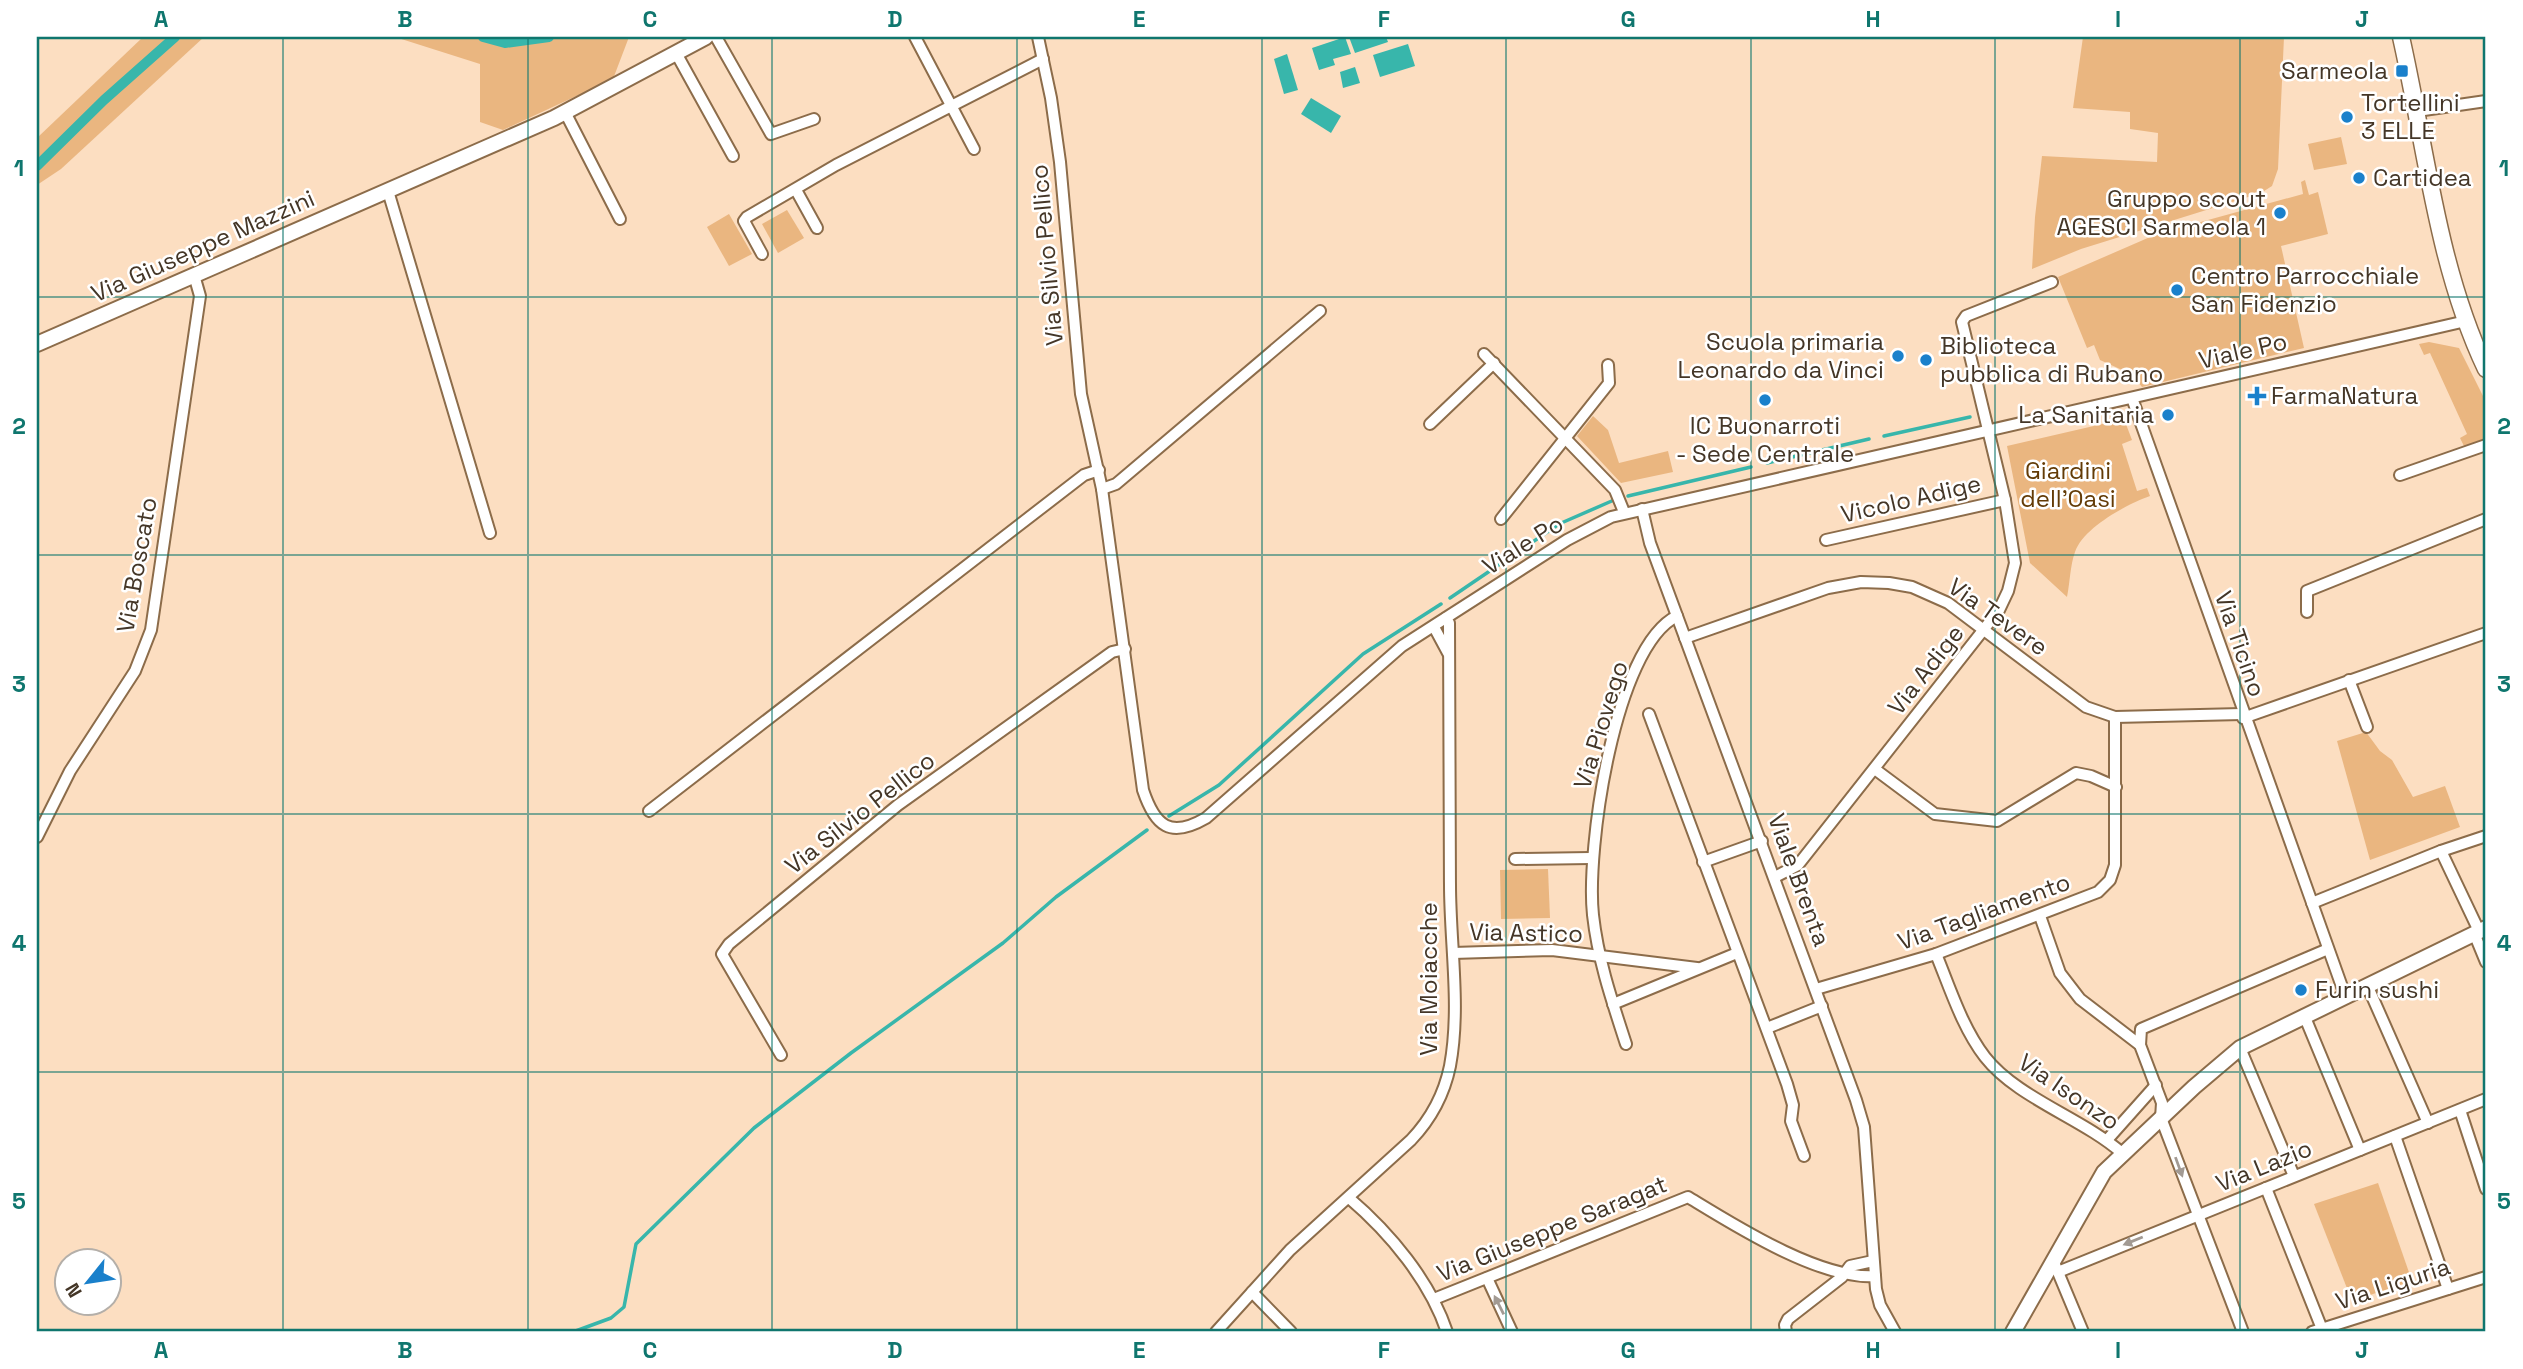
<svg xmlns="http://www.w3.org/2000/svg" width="2523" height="1369" viewBox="0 0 2523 1369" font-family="'Space Grotesk',sans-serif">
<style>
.green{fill:#eab680}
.water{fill:#38b6ab}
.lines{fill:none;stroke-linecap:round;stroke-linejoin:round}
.stream{stroke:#38b6ab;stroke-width:3.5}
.canal{stroke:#38b6ab;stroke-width:10}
.street-casing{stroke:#8c6c4a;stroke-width:14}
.secondary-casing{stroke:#8c6c4a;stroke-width:18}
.primary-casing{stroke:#8c6c4a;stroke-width:19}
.street{stroke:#fff;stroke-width:10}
.secondary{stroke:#fff;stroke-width:14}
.primary{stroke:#fff;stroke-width:16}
.oneway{fill:#a29a93}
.grid{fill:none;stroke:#0f766e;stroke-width:2;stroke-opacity:0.55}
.poi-dot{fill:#1a80cb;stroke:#fff;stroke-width:2.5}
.labels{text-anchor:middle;stroke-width:5;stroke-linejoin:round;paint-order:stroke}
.poi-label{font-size:24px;fill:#443627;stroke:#fff;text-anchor:start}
.street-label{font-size:24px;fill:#443627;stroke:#fff}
.park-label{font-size:24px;fill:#633b06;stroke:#fff}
.neatline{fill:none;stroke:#0f766e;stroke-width:2.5}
.grid-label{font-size:23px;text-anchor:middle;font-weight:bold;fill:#0f766e}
</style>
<rect width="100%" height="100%" fill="#fcdec1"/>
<g class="green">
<path d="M143 37H204L61 169 37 185V138Z"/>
<path d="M395 37H629L613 79 503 130 480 122V64Z"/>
<path d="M2083 37H2284L2278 169 2272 186 2261 193 2081 249 2032 269 2035 217 2042 156 2157 162 2158 133 2130 129V112L2073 108Z"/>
<path d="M2341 137 2347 164 2314 170 2308 144Z"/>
<path d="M2305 180 2309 195 2318 192 2328 234 2281 246 2304 348 2142 387 2131 374 2100 360 2094 345 2087 348 2058 277 2157 234 2303 194 2301 182Z"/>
<path d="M787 210 804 238 778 253 762 224Z"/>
<path d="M729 214 752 254 729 266 707 227Z"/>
<path d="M2429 342 2459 348 2486 402V439L2465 448 2460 438 2467 434 2430 353 2424 355 2419 344Z"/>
<path d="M1593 416 1608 430 1619 463 1668 451 1673 472 1621 483 1577 436Z"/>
<path d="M2124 419 2132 440 2122 444 2137 491 2147 488 2150 496C2127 504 2083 528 2075 552 2070 566 2070 582 2067 597L2030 563 2007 446Z"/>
<path d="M2366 732 2380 751 2392 760 2413 797 2445 786 2460 827 2370 860 2337 741Z"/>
<path d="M1548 869 1550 918 1501 919 1500 870Z"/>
<path d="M2378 1183 2412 1281 2352 1301 2314 1204Z"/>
</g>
<g class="water">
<path d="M1345 37 1351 54 1333 59 1335 65 1319 70 1312 48Z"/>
<path d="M1349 37H1386L1388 42 1355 53Z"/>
<path d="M1408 44 1415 66 1380 77 1373 55Z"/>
<path d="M1287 54 1298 90 1284 94 1274 59Z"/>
<path d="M1355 67 1360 83 1343 88 1340 72Z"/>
<path d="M1311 98 1341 116 1331 133 1301 114Z"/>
</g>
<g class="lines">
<g class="stream">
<path d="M1884 436 1970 417"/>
<path d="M1767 463 1869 439"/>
<path d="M1628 496 1751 467"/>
<path d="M1450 598 1559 524 1614 500"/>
<path d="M1169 816 1219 785 1363 654 1441 604"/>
<path d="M573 1332 611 1318 624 1307 636 1244 754 1128 851 1053 1003 943 1056 897 1147 830"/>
</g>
<g class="canal">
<path d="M483 37 505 43 549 37"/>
<path d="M37 166 104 100 175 37"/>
</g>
<defs>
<g id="street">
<path d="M716 37 771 134 814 119"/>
<path d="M915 37 974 149"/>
<path d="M1038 37 1051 98 1060 162 1081 394 1102 489 1143 790C1155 826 1170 839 1206 818L1402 646 1567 540 1611 517 2466 321"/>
<path d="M676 53 733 156"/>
<path d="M2417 111 2486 101"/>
<path d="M565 112 620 219"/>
<path d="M796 190 817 228"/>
<path d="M388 191 490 533"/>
<path d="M762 254 744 221 747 217 836 165 1043 59"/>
<path d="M1484 354 1615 490 1624 512"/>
<path d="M2132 398 2346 998"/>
<path d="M1430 424 1494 363"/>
<path d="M2400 475 2486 445"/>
<path d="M1102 489 1116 484 1129 473 1320 311"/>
<path d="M1642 509 1650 543 1856 1100 1864 1127 1876 1289 1880 1305 1895 1332"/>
<path d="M1501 519 1609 383 1608 365"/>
<path d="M1826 540 2005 500"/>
<path d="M2307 612V591L2486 519"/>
<path d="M1434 627 1448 653"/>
<path d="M1685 638 1828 588 1861 582 1889 583 1912 587 1948 603 2086 707 2115 717 2242 714"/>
<path d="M2349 680 2367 727"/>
<path d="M1649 714 1787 1084 1793 1105 1791 1121 1804 1156"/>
<path d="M2243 718 2486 633"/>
<path d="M1876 770 1935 814 1997 821 2076 773 2091 776 2116 787"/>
<path d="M649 811 1084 475 1099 470"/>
<path d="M37 837 70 771 135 671 151 630 200 296 194 275"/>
<path d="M2441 851 2479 931"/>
<path d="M1515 859 1591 858"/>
<path d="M1703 862 1762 841"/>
<path d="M1775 877 1798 865 1999 610 2008 591 2015 563 2005 500 1962 322 1966 316 2052 282"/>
<path d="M2312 903 2441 851 2486 836"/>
<path d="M2040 916 2060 973 2080 999 2140 1045 2162 1103 2161 1118 2243 1332"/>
<path d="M2474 933 2486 962"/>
<path d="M1453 953 1552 950 1697 968"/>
<path d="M1936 954C1950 988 1962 1027 1985 1057 2017 1098 2082 1118 2122 1153"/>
<path d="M2368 987 2428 1123"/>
<path d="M1816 989 1936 954 2098 892 2110 880 2115 865V717"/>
<path d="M1613 1004 1737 953"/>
<path d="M2304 1015 2360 1150"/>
<path d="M1767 1028 1822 1006"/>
<path d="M1626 1044C1612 1001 1598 960 1593 915 1586 851 1614 647 1677 616"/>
<path d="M2140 1045 2141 1029 2328 949"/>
<path d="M2240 1048 2294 1176"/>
<path d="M781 1055 722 954 729 944 898 805 1112 652 1125 649"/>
<path d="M2460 1110 2486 1189"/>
<path d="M2395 1136 2448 1289"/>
<path d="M2107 1140 2156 1085"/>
<path d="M2266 1188 2322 1329"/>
<path d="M1349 1198C1390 1233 1430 1281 1447 1332"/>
<path d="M2055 1265 2083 1332"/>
<path d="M2058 1272 2486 1099"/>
<path d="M1487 1278 1512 1332"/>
<path d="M1252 1292 1291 1332"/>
<path d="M1434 1299 1688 1197C1734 1225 1820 1280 1875 1276"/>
<path d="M1216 1332 1290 1250 1411 1140C1431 1119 1444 1095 1450 1066 1461 1007 1450 944 1450 885 1449 798 1449 711 1449 623L1446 618"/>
<path d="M1786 1332 1785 1325 1788 1319 1842 1277 1850 1266 1873 1261"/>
<path d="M2312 1332 2486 1277"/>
</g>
<g id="secondary">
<path d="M37 344 554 118 706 37"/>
<path d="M2013 1332 2104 1172 2194 1087 2240 1048 2486 928"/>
</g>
<path id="primary" d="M2401 37C2426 147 2437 266 2486 369"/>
</defs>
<use href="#street" class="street-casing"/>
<use href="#secondary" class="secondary-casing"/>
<use href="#primary" class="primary-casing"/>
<use href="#street" class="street"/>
<use href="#secondary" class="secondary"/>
<use href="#primary" class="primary"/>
</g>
<defs><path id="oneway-solid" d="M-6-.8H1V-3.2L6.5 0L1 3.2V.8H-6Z" transform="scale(1.75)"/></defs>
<g class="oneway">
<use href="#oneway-solid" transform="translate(2179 1167) rotate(70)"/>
<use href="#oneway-solid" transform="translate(2133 1241) rotate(158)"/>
<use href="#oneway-solid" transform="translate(1499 1305) rotate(-117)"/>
</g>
<path class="grid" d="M283 37V1332M528 37V1332M772 37V1332M1017 37V1332M1262 37V1332M1506 37V1332M1751 37V1332M1995 37V1332M2240 37V1332M37 297H2486M37 555H2486M37 814H2486M37 1072H2486"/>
<g class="poi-dot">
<rect x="2395" y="64" width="14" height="14" rx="3.5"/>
<circle cx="2347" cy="117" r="7"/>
<circle cx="2359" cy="178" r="7"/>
<circle cx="2280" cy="213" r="7"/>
<circle cx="2177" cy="290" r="7"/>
<circle cx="1898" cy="356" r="7"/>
<circle cx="1926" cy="360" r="7"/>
<path d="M2253.5 385.5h7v7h7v7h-7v7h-7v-7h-7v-7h7z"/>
<circle cx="1765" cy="400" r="7"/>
<circle cx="2168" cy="415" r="7"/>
<circle cx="2301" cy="990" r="7"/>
</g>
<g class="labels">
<g class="poi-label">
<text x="2388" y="79" text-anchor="end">Sarmeola</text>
<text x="2361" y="111">Tortellini<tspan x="2361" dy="28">3 ELLE</tspan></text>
<text x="2373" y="186">Cartidea</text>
<text x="2266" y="207" text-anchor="end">Gruppo scout<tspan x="2266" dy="28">AGESCI Sarmeola 1</tspan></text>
<text x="2191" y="284">Centro Parrocchiale<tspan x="2191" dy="28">San Fidenzio</tspan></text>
<text x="1884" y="350" text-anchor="end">Scuola primaria<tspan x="1884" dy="28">Leonardo da Vinci</tspan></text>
<text x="1940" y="354">Biblioteca<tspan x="1940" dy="28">pubblica di Rubano</tspan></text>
<text x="2271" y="404">FarmaNatura</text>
<text x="2154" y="423" text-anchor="end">La Sanitaria</text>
<text x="1765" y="434" text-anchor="middle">IC Buonarroti<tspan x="1765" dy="28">- Sede Centrale</tspan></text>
<text x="2315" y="998">Furin sushi</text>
</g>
<g class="street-label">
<text transform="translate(203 246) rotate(-24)" y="8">Via Giuseppe Mazzini</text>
<text transform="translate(1047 255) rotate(-95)" y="8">Via Silvio Pellico</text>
<text transform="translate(2243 351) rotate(-13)" y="8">Viale Po</text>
<text transform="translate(1911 499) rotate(-13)" y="8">Vicolo Adige</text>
<text transform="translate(1523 545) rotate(-32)" y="8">Viale Po</text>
<text transform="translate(137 565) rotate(-80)" y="8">Via Boscato</text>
<text transform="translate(1998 617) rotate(35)" y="8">Via Tevere</text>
<text transform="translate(2240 644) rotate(71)" y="8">Via Ticino</text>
<text transform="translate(1926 670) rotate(-52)" y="8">Via Adige</text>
<text transform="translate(1601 725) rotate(-73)" y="8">Via Piovego</text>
<text transform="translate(860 813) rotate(-38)" y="8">Via Silvio Pellico</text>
<text transform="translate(1799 880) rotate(70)" y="8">Viale Brenta</text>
<text transform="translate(1984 912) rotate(-20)" y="8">Via Tagliamento</text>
<text transform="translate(1526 933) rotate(1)" y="8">Via Astico</text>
<text transform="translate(1429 979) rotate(-90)" y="8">Via Moiacche</text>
<text transform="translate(2069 1092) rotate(34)" y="8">Via Isonzo</text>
<text transform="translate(2264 1166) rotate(-22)" y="8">Via Lazio</text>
<text transform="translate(1552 1229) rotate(-22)" y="8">Via Giuseppe Saragat</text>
<text transform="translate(2393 1284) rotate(-18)" y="8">Via Liguria</text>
</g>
<g class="park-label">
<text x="2068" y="479">Giardini<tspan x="2068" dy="28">dell'Oasi</tspan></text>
</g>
</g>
<rect width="2523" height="1369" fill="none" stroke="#ffffff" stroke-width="77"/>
<g transform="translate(88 1282) rotate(240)"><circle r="33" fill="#ffffff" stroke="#b4afa9" stroke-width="2"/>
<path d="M0-5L12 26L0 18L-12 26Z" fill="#1a80cb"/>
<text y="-10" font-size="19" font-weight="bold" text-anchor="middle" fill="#443627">N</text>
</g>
<rect x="38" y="38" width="2446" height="1292" class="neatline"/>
<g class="grid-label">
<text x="161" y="27">A</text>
<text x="405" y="27">B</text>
<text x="650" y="27">C</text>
<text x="895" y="27">D</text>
<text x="1139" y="27">E</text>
<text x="1384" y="27">F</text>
<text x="1628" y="27">G</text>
<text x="1873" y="27">H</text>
<text x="2118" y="27">I</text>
<text x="2362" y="27">J</text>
<text x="19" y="176">1</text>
<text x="2504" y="176">1</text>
<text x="19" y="434">2</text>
<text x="2504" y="434">2</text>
<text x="19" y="692">3</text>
<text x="2504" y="692">3</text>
<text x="19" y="951">4</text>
<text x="2504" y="951">4</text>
<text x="19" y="1209">5</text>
<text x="2504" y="1209">5</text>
<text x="161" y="1358">A</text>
<text x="405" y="1358">B</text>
<text x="650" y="1358">C</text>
<text x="895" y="1358">D</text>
<text x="1139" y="1358">E</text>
<text x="1384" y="1358">F</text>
<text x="1628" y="1358">G</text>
<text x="1873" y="1358">H</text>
<text x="2118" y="1358">I</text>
<text x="2362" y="1358">J</text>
</g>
</svg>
